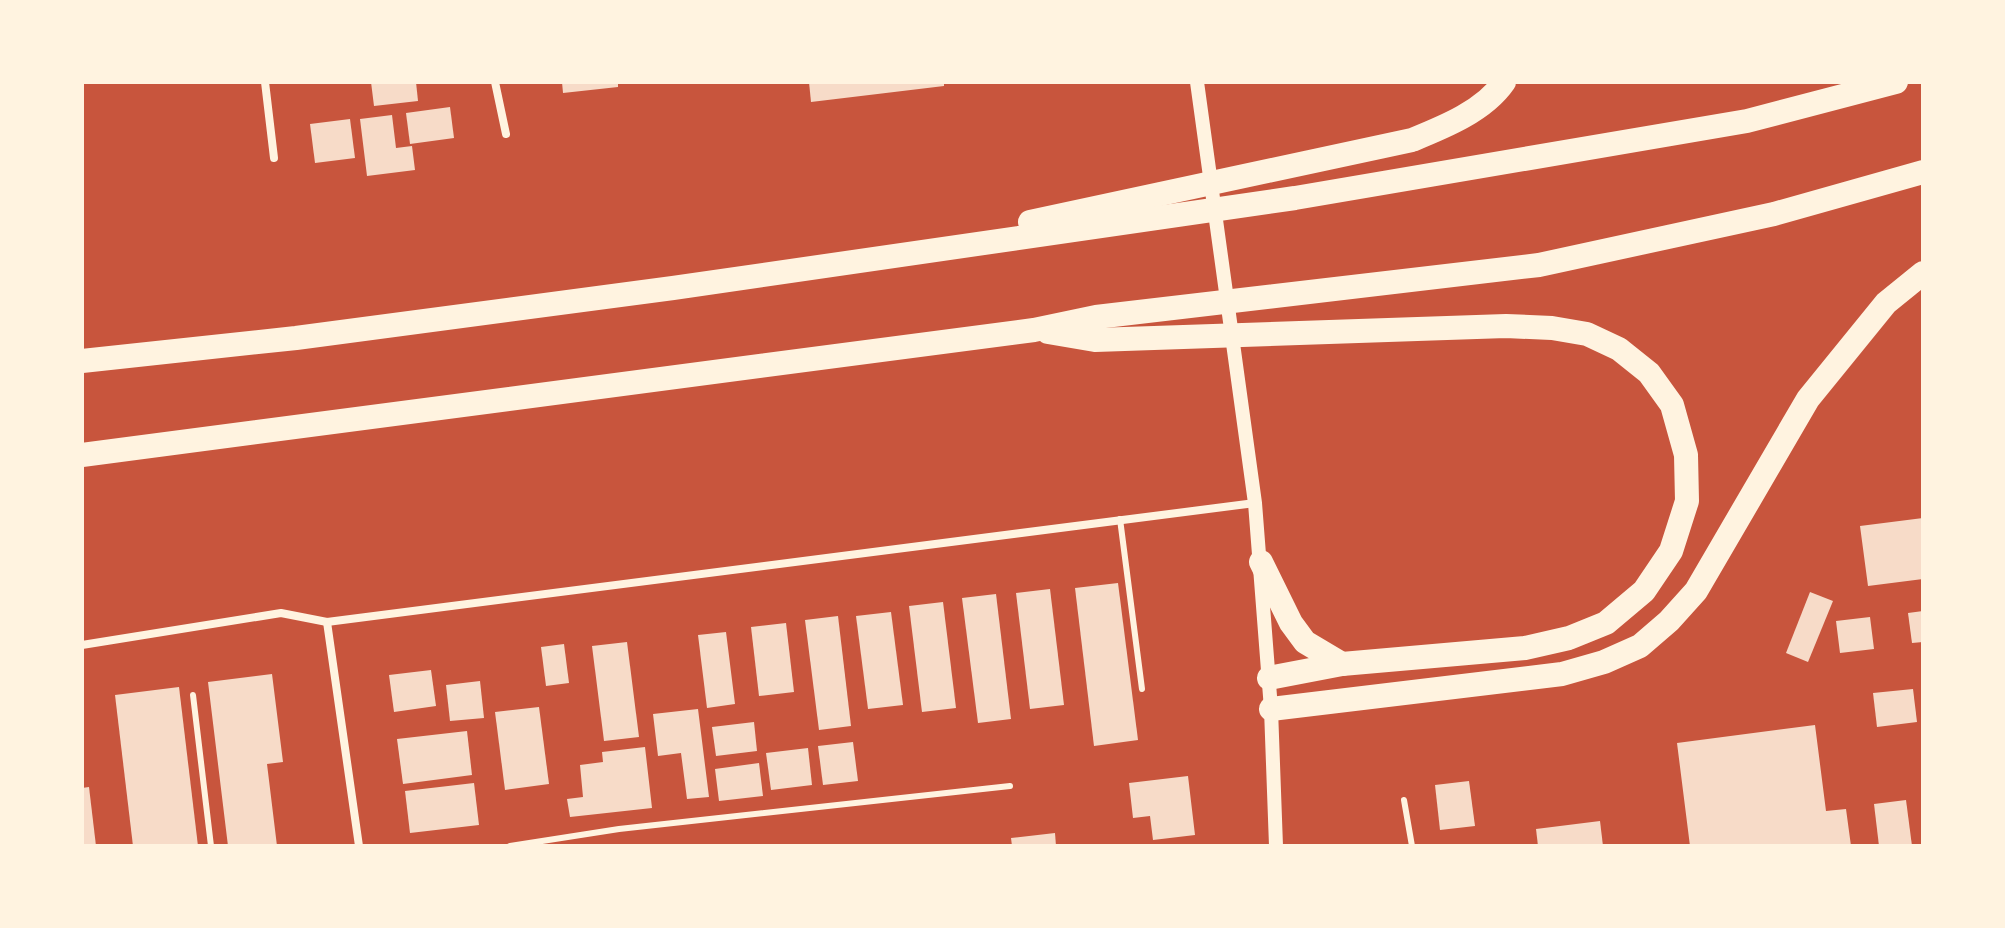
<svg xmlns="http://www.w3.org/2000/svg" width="2005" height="928" viewBox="0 0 2005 928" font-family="'Zilla Slab',serif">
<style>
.building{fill:#f7dbc8}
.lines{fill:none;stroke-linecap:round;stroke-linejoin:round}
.service{stroke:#fff3e0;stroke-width:6}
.minor{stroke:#fff3e0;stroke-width:8}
.tertiary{stroke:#fff3e0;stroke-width:14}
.motorway{stroke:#fff3e0;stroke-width:24}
</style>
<rect width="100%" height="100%" fill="#c8553d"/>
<g class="building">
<path d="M371 82H416L418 101 374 106Z"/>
<path d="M562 82H618V87L563 93Z"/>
<path d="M809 82H944V86L811 102Z"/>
<path d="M450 107 454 138 410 144 406 113Z"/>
<path d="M392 115 396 148 412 146 415 170 367 176 360 119Z"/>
<path d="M350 119 355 158 315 163 310 124Z"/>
<path d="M1923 518V555L1921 556 1923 579 1868 586 1860 526Z"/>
<path d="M1118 583 1138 740 1094 746 1075 588Z"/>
<path d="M1050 589 1064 705 1030 709 1016 593Z"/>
<path d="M1810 592 1833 601 1808 662 1786 653Z"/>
<path d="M996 594 1011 719 978 723 962 598Z"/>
<path d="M943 602 956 708 922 712 909 606Z"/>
<path d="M1923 611V642L1912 643 1908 613Z"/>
<path d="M891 612 903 705 868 709 856 616Z"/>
<path d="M838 616 851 726 819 730 805 620Z"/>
<path d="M1870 617 1874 649 1840 653 1836 621Z"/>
<path d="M786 623 794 692 759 696 751 627Z"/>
<path d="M726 632 735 704 707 708 698 635Z"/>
<path d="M627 642 639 737 604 741 592 646Z"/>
<path d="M564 644 569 683 546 686 541 647Z"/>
<path d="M431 670 436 706 394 712 389 675Z"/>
<path d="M272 674 283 762 267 764 277 846H228L208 682Z"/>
<path d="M480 681 484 718 450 721 446 685Z"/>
<path d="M179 687 198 846H133L115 695Z"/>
<path d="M1913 689 1917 722 1877 727 1873 693Z"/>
<path d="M539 707 549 784 505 790 495 712Z"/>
<path d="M698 709 709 797 687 799 681 753 658 756 653 714Z"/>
<path d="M754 722 757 751 716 756 712 727Z"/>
<path d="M1815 725 1826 811 1846 809 1851 846H1690L1677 743Z"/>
<path d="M467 731 472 775 403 784 397 739Z"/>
<path d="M853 742 858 781 823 785 818 746Z"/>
<path d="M645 747 652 808 570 817 567 799 583 797 580 765 603 762 602 752Z"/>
<path d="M808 748 812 785 771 790 766 753Z"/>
<path d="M759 763 763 796 719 801 715 769Z"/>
<path d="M1188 776 1195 835 1153 840 1150 816 1133 818 1129 783Z"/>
<path d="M1469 781 1475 826 1440 830 1435 785Z"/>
<path d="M474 783 479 825 410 833 405 791Z"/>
<path d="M89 787 96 846H82V788Z"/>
<path d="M1906 800 1912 846H1879L1874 804Z"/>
<path d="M1600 821 1603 846H1538L1536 829Z"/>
<path d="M1055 833 1056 846H1012L1011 838Z"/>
</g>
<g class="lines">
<g class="service">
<path d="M1120 519 1142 689"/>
<path d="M193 695 211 846"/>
<path d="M1404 800 1412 846"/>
<path d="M510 846 619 829 1010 786"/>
</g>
<g class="minor">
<path d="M265 82 274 158"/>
<path d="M495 82 506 134"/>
<path d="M327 622 359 846"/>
<path d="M82 645 281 613 327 622 1255 503"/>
</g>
<path class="tertiary" d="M1197 82 1255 503 1271 709 1276 846"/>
<g class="motorway">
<path d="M1030 222 1412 140C1444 127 1484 111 1504 82"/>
<path d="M1048 332 1095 340 1506 326 1552 328 1587 334 1619 349 1649 373 1672 405 1686 455 1687 501 1671 551 1644 591 1606 623 1569 638 1525 648 1342 664 1269 678"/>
<path d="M82 361 296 338 673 288 1295 198 1747 121 1896 82"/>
<path d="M82 455 1034 330 1096 317 1539 265 1774 214 1923 172"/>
<path d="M1261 562 1291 623 1305 642 1342 664"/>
<path d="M1271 709 1562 674 1604 662 1640 646 1669 621 1696 591 1808 399 1886 303 1923 273"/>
</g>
</g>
<rect width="2005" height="928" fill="none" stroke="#fff3e0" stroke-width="168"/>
</svg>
